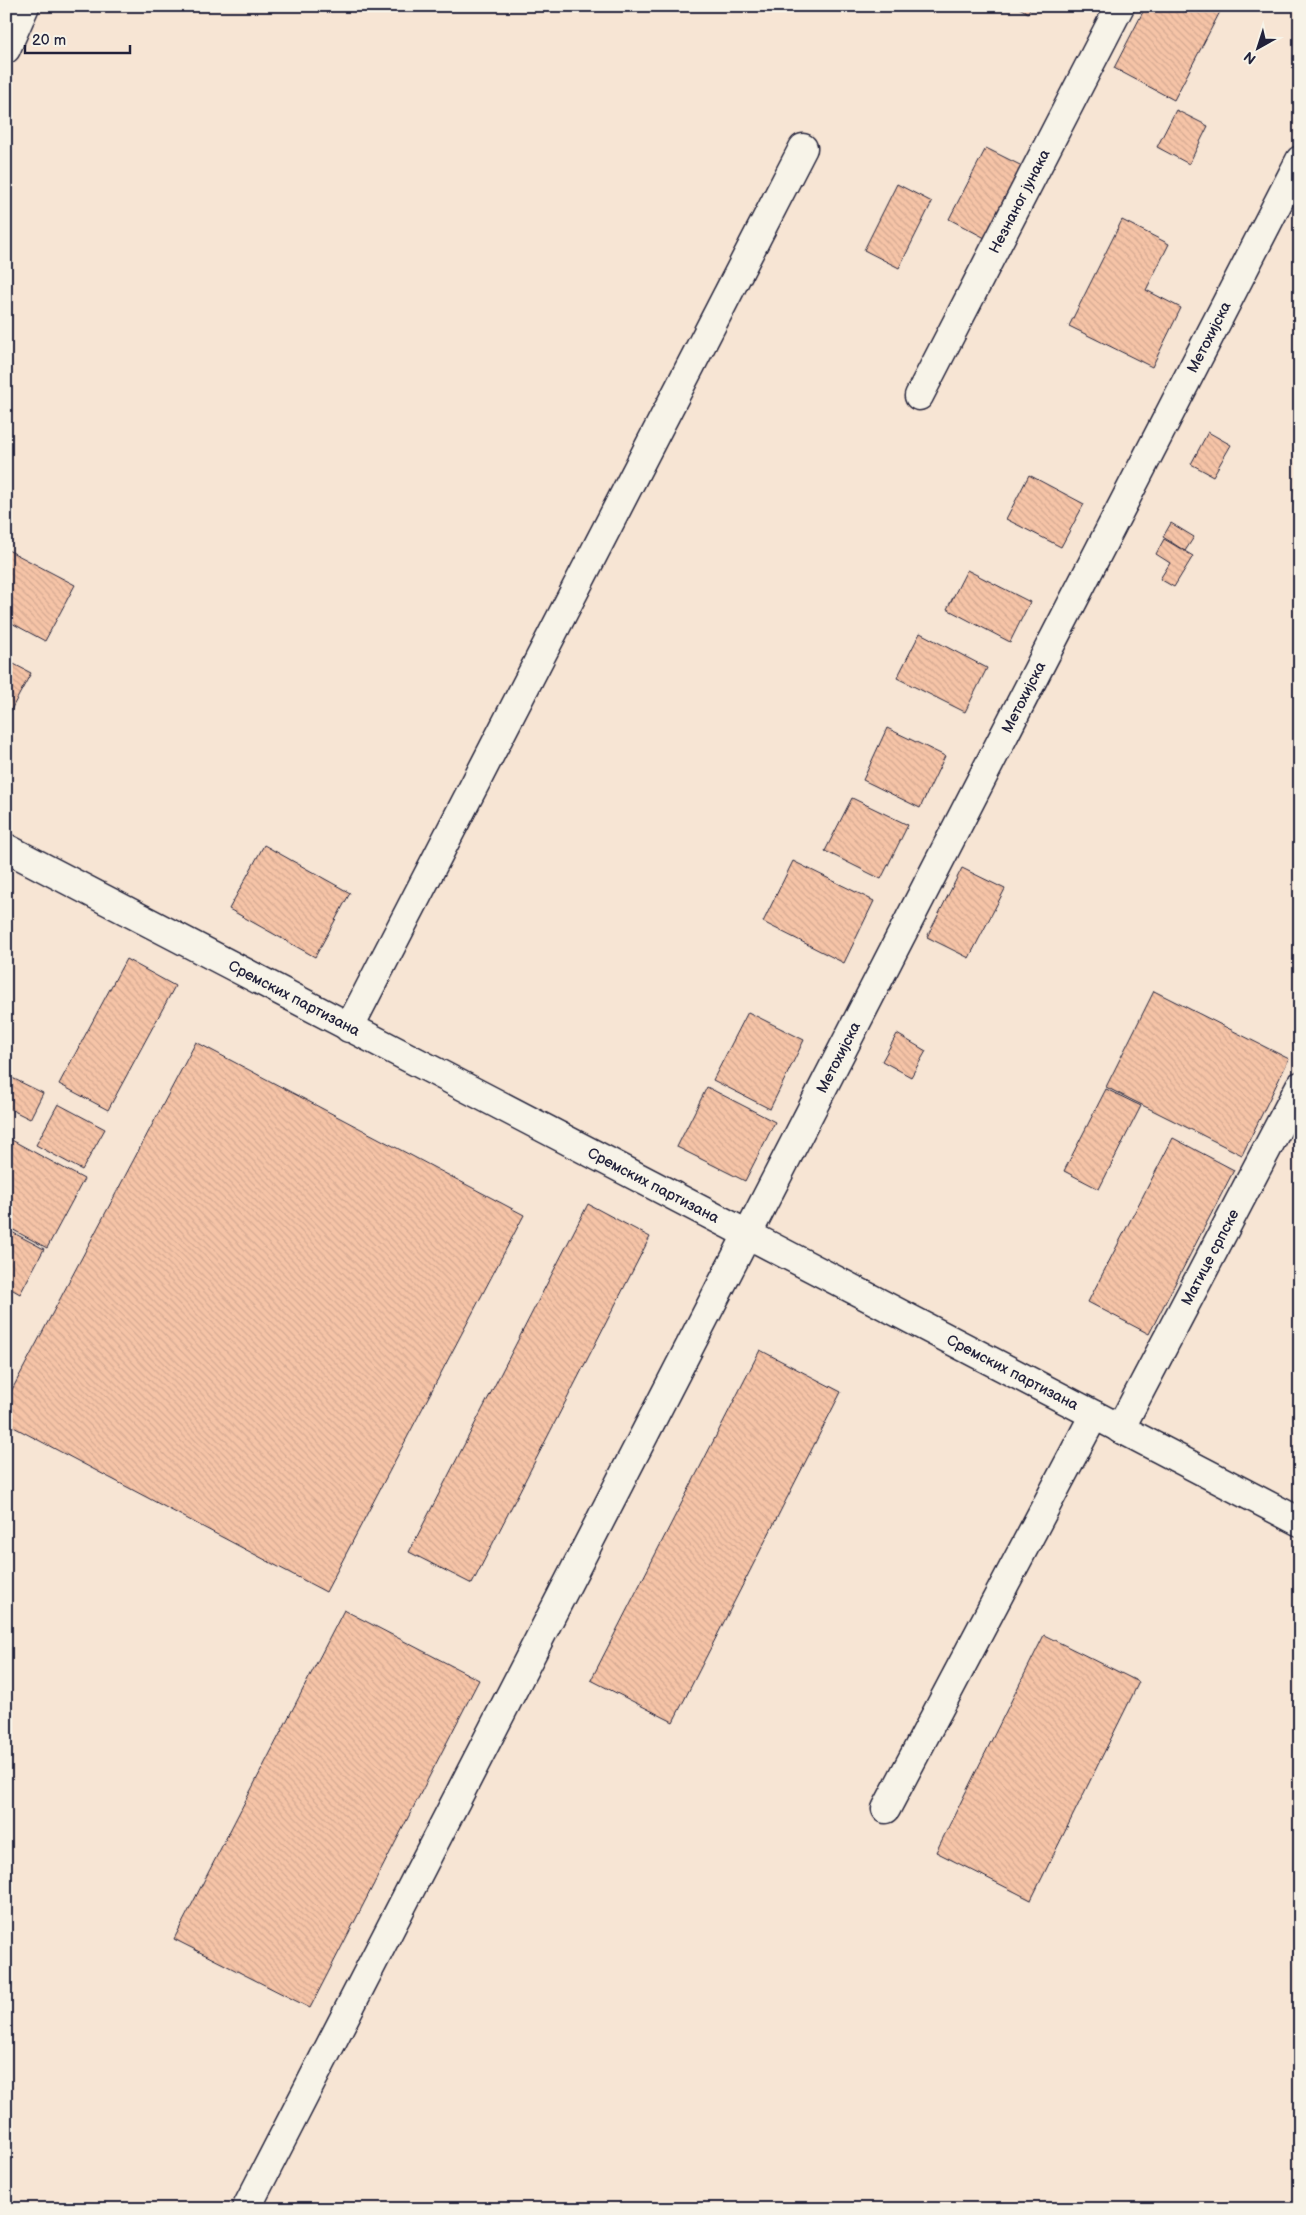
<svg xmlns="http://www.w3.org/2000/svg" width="1306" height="2215" viewBox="0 0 1306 2215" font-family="'Balsamiq Sans',sans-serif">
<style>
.building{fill:url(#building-back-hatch);stroke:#22223b}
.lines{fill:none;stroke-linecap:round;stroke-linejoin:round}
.minor-casing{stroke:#22223b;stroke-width:31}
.minor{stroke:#f7f3e8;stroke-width:28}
.labels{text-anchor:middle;stroke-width:4;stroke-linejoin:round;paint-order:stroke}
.street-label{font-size:15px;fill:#22223b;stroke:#f7f3e8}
</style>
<defs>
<pattern id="building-back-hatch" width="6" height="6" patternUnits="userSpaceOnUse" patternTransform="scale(1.25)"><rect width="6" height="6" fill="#f6c4a7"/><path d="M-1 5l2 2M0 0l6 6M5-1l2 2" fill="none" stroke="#d3a891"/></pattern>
</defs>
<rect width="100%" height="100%" fill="#f7e5d4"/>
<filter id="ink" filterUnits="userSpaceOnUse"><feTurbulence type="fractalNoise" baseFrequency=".02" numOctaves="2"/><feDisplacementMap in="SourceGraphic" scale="10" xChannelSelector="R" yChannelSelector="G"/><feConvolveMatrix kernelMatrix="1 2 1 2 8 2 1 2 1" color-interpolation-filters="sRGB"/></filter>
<g filter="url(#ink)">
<g class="building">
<path d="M189 6H200L198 11Z"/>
<path d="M1016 6H1031L1028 13Z"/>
<path d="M1146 6H1223L1174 100 1114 68Z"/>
<path d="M1176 110 1208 126 1189 164 1157 147Z"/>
<path d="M986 148 1022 166 985 238 949 219Z"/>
<path d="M897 184 932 202 899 268 864 250Z"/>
<path d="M1122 220 1169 244 1146 290 1181 308 1152 367 1069 326Z"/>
<path d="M1208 432 1231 445 1213 476 1191 464Z"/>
<path d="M1029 475 1084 504 1061 547 1006 519Z"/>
<path d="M1171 523 1194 537 1185 551 1163 537Z"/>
<path d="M1164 539 1193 556 1174 587 1160 579 1170 563 1156 554Z"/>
<path d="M6 549 75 585 45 641 6 620Z"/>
<path d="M967 570 1030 602 1010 642 947 609Z"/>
<path d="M920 633 987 668 965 712 897 678Z"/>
<path d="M6 660 31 673 6 719Z"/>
<path d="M887 728 945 756 920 808 863 780Z"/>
<path d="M852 798 908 825 881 879 825 851Z"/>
<path d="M264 845 350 893 315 957 229 909Z"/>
<path d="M793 861 874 901 844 963 763 922Z"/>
<path d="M962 868 1005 889 969 958 927 937Z"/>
<path d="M126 959 175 986 108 1110 59 1084Z"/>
<path d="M1154 991 1289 1059 1242 1155 1106 1087Z"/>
<path d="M748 1012 804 1040 770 1109 713 1080Z"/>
<path d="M897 1034 926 1051 911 1077 882 1061Z"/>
<path d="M196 1042 524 1215 326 1592 6 1423V1401Z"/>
<path d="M6 1075 43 1093 30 1119 6 1107Z"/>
<path d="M707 1087 775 1122 745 1181 677 1147Z"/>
<path d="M1106 1089 1141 1106 1099 1189 1064 1171Z"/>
<path d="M58 1104 105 1129 82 1170 36 1145Z"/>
<path d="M6 1137 84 1179 47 1248 6 1226Z"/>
<path d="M1173 1138 1234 1170 1149 1334 1088 1302Z"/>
<path d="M588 1204 650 1237 472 1584 409 1552Z"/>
<path d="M6 1229 44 1249 20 1294 6 1286Z"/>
<path d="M6 1304 11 1307 6 1315Z"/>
<path d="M760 1350 841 1392 673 1722 591 1680Z"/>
<path d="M344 1610 479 1680 310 2008 174 1939Z"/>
<path d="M1044 1635 1139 1682 1031 1900 936 1852Z"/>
</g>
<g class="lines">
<defs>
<g id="minor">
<path d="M6 49 25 6"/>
<path id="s1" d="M919 396 1120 6"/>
<path id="s2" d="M6 848 1300 1522"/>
<path d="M349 1028 803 148"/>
<path id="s3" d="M1120 1429 1300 1086"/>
<path d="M886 1809 1094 1415"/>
<path id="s4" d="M246 2209 1300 160"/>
</g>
</defs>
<use href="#minor" class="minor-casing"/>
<use href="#minor" class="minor"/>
</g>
</g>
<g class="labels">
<g class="street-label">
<text dy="5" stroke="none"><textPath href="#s1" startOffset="219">Незнаног јунака</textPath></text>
<text dy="5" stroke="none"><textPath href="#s4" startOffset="2105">Метохијска</textPath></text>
<text dy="5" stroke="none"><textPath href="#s4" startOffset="1700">Метохијска</textPath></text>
<text dy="5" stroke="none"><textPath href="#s2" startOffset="325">Сремских партизана</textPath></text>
<text dy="5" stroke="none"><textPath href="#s4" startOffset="1295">Метохијска</textPath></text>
<text dy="5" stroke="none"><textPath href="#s2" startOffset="730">Сремских партизана</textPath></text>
<text dy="5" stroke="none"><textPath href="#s3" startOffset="194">Матице српске</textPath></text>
<text dy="5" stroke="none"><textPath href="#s2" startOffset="1135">Сремских партизана</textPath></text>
</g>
</g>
<rect width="1306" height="2215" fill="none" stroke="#f7f3e8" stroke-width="25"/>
<rect x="12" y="12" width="1281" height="2190" fill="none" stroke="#22223b" stroke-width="2" filter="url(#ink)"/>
<g transform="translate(1258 48) rotate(219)" stroke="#f7f3e8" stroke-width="4" paint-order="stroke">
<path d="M0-4L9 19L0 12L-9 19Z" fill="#22223b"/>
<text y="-8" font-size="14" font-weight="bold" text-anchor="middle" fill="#22223b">N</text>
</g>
<path d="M25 45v8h105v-8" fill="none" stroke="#22223b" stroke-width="2.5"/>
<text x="32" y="45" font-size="15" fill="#22223b" stroke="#f7f3e8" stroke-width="4" paint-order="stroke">20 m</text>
</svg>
